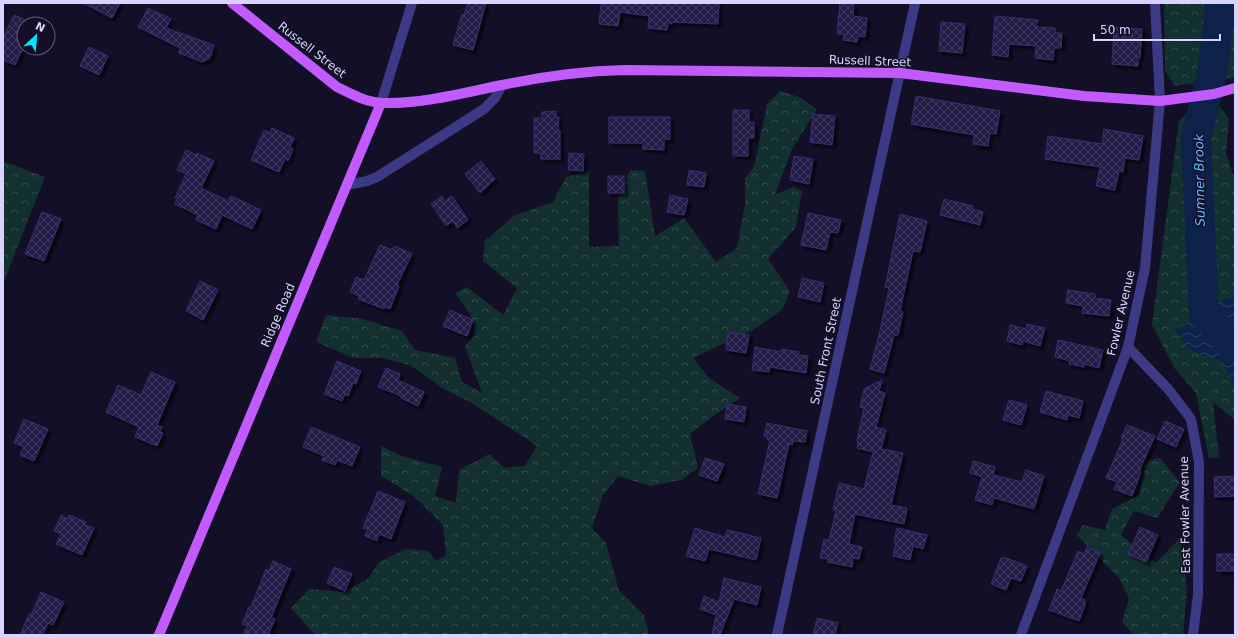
<svg xmlns="http://www.w3.org/2000/svg" width="1238" height="638" viewBox="0 0 1238 638" font-family="'DejaVu Sans',sans-serif">
<style>
.forest{fill:url(#forest-crowns)}
.water{fill:url(#water-waves)}
.lines{fill:none;stroke-linecap:round;stroke-linejoin:round}
.river{stroke:#0c2248;stroke-width:30}
.building{fill:url(#building-cross-hatch);stroke:#3b2d73;filter:url(#shadow)}
.minor{stroke:#3d3a85;stroke-width:10}
.major{stroke:#c25bff;stroke-width:10}
.labels{text-anchor:middle;stroke-width:3;stroke-linejoin:round;paint-order:stroke}
.street-label{font-size:12px;fill:#d9d4ff;stroke:#130f26}
.water-label{font-size:13px;font-style:italic;fill:#62b6ff;stroke:#130f26}
</style>
<defs>
<pattern id="forest-crowns" width="20" height="18" patternUnits="userSpaceOnUse"><rect width="20" height="18" fill="#12302f"/><path d="M2 6a3 3 0 1 1 6 0M12 15a3 3 0 1 1 6 0" fill="none" stroke="#344d4e"/></pattern>
<pattern id="water-waves" width="16" height="10" patternUnits="userSpaceOnUse"><rect width="16" height="10" fill="#0c2248"/><path d="M0 5q4-4 8 0t8 0" fill="none" stroke="#2f4163"/></pattern>
<pattern id="building-cross-hatch" width="8" height="8" patternUnits="userSpaceOnUse"><rect width="8" height="8" fill="#241b47"/><path d="M0 0l8 8M0 8l8-8" fill="none" stroke="#433b63"/></pattern>
<filter id="shadow"><feDropShadow dx="3.5" dy="3.5" stdDeviation="1" flood-color="#0009"/></filter>
</defs>
<rect width="100%" height="100%" fill="#130f26"/>
<g class="forest">
<path d="M1164 3H1235V78L1175 86 1165 71Z"/>
<path d="M780 91 799 97 817 109 792 149 775 195 793 187 802 191 796 227 768 259 790 291 782 310 753 330 693 358 709 378 740 398 713 416 690 434 698 468 681 480 650 486 618 476 603 495 592 528 606 543 619 591 644 615 649 635H315L291 608 309 589 343 592 368 579 379 562 406 549 428 551 436 561 446 555 443 525 415 497 381 476V446L401 456 442 467 435 496 456 503 459 470 490 454 504 468 525 466 537 446 470 402 444 389 410 365 382 358H354L316 342 326 315 363 319 402 331 415 350 455 358 462 382 482 393 465 346 476 334 470 314 455 293 467 287 503 315 517 288 483 261 485 241 515 215 553 202 566 177 589 171V247L619 246 618 199 630 170 645 171 655 236 684 218 716 262 737 248 745 204V178L754 167 767 104Z"/>
<path d="M1217 103 1229 119 1226 153 1235 181V420L1213 402 1219 457 1209 458 1196 393 1175 369 1152 325 1179 121 1187 113Z"/>
<path d="M3 161 45 177 3 284Z"/>
<path d="M1160 458 1180 482 1157 518 1134 511 1121 535 1156 563 1180 538 1187 589 1183 635H1134L1122 622 1129 599 1119 578 1077 535 1083 525 1105 530 1112 509 1139 495 1147 461Z"/>
</g>
<path class="water" d="M1231 295 1235 300V386L1222 361 1202 355 1189 349 1175 330 1204 314Z"/>
<g class="lines">
<path class="river" d="M1220 3V12L1212 73 1196 137 1204 314 1235 348"/>
</g>
<g class="building">
<path d="M83 3H120L112 18Z"/>
<path d="M468 3H486L473 50 453 45 462 14 464 15Z"/>
<path d="M601 3H719L718 24 672 22V24L668 23 667 30 648 28 649 16 620 12 618 26 599 24Z"/>
<path d="M840 3H854L853 16 867 18 865 37 858 36 857 42 843 40 844 34H837Z"/>
<path d="M148 8 171 19 166 28 214 45 210 58 202 62 179 53 180 48 138 27Z"/>
<path d="M14 15 24 19V46L15 65 3 60V38Z"/>
<path d="M995 16 1038 20 1036 27 1055 28V33H1062L1061 48H1054L1053 60 1035 58 1036 46 1009 44 1008 57 992 55Z"/>
<path d="M941 22 965 24 962 53 939 51Z"/>
<path d="M1114 27 1142 29 1140 58H1138V66L1112 64Z"/>
<path d="M89 47 108 56 99 75 80 66Z"/>
<path d="M916 96 1000 111 996 134 990 133 988 146 973 144 974 135 911 124Z"/>
<path d="M733 110H749V122H754V138H748V156H733Z"/>
<path d="M556 111V117H559L558 130H560V159H541L540 153H534V118H542V112Z"/>
<path d="M813 114 835 116 832 145 810 142Z"/>
<path d="M609 117H670V139H664V150L643 149V143H609Z"/>
<path d="M272 128 294 138 290 148 293 149 288 161 285 159 279 172 251 160 264 130 270 133Z"/>
<path d="M1104 129 1143 136 1139 160 1125 158 1123 172 1119 171 1115 190 1096 186 1100 167 1045 159 1048 136 1102 144Z"/>
<path d="M186 150 196 155 197 153 214 161 201 188 228 201 231 196 261 210 252 229 222 215 216 229 196 220 198 215 175 204 177 199 175 198 186 174 177 170Z"/>
<path d="M569 153 584 154 583 171 568 170Z"/>
<path d="M794 156 813 159 809 184 790 180Z"/>
<path d="M481 161 495 179 480 193 465 174Z"/>
<path d="M689 170 706 173 704 187 687 185Z"/>
<rect x="608" y="176" width="16" height="17"/>
<path d="M670 195 688 199 684 215 667 212Z"/>
<path d="M442 196 445 201 452 196 468 220 457 228 453 221 446 226 431 204Z"/>
<path d="M944 199 973 206V209L983 212 980 225 940 215Z"/>
<path d="M42 212 61 219 44 261 25 254Z"/>
<path d="M808 213 841 220 838 233 830 232 826 250 801 245Z"/>
<path d="M900 214 927 221 920 252 913 251 900 311 903 312 898 335H894L884 373 870 369 880 331 889 288 885 287Z"/>
<path d="M380 245 393 250 395 246 412 254 397 285 399 286 390 309 385 307 384 309 358 299 359 296 350 292 356 277 364 280Z"/>
<path d="M802 278 824 283 820 302 798 297Z"/>
<path d="M200 281 218 290 203 320 186 311Z"/>
<path d="M1068 290 1095 294V298L1111 300 1109 316 1082 313 1083 306 1066 303Z"/>
<path d="M450 310 473 320 467 336 443 326Z"/>
<path d="M1027 324 1045 328 1040 346 1023 341 1022 345 1007 341 1010 325 1026 329Z"/>
<path d="M728 332 749 335 746 353 726 350Z"/>
<path d="M1058 340 1103 350 1099 368 1084 364V367L1069 364 1070 361 1055 357Z"/>
<path d="M755 347 781 352 782 349 799 352 798 355 808 356 806 373 770 367 769 372 752 370Z"/>
<path d="M337 361 361 371 356 384 353 383 348 396 345 394 342 401 324 394Z"/>
<path d="M386 368 400 374 398 380 424 392 418 406 401 398V396L378 387Z"/>
<path d="M151 372 175 382 157 425 162 427 160 432 163 433 157 446 135 437 139 427 106 412 118 385 141 395Z"/>
<path d="M882 380 879 391 885 393 876 427 886 430 881 449 903 453 891 505 907 508 904 524 855 514 849 544 862 547 859 559 853 558 852 567 827 562 828 559 820 558 824 539 829 540 836 510H833L839 483 864 489 873 452 857 448 858 442 857 440 864 408 860 407 864 389Z"/>
<path d="M1046 391 1083 401 1079 418 1068 415 1067 420 1040 412Z"/>
<path d="M1009 400 1027 405 1021 425 1003 420Z"/>
<path d="M727 404 746 407 744 422 725 419Z"/>
<path d="M24 419 48 429 34 461 20 455 24 447 14 443Z"/>
<path d="M1165 421 1184 429 1176 447 1157 439Z"/>
<path d="M767 423 807 431 805 442 793 441 792 445 789 444 777 498 758 494 770 440H767L768 437 764 436Z"/>
<path d="M1127 425 1155 436 1139 471 1141 472 1132 496 1114 489 1117 482 1106 478 1123 439 1121 438Z"/>
<path d="M311 427 360 447 352 466 337 460 335 465 322 460 324 456 303 447Z"/>
<path d="M705 458 724 464 717 481 699 475Z"/>
<path d="M973 461 995 467 993 475 1022 482 1026 470 1044 476 1034 509 994 498 992 505 975 500 982 477 970 473Z"/>
<path d="M1235 476V496L1215 497 1214 477Z"/>
<path d="M378 491 405 502 391 539 379 534 377 541 365 536 368 529 363 528Z"/>
<path d="M61 515 68 519 69 515 86 522 85 525 94 528 82 555 56 544 61 534 54 531Z"/>
<path d="M1140 527 1158 535 1146 562 1128 554Z"/>
<path d="M695 528 725 537 727 530 761 538 756 560 709 549 705 561 686 556Z"/>
<path d="M897 528 927 535 923 549 913 546 910 560 893 556 896 542H894Z"/>
<path d="M1087 547 1100 553 1081 598 1085 600V605L1079 621 1049 610 1057 589 1061 591 1078 551 1084 554Z"/>
<rect x="1217" y="554" width="18" height="17"/>
<path d="M1004 557 1027 566 1021 581 1011 578 1006 590 991 584 1001 558 1003 559Z"/>
<path d="M273 561 291 569 271 618 275 619 268 635H243L247 626 242 624 249 607H251L266 569 269 571Z"/>
<path d="M334 567 352 574 345 591 327 583Z"/>
<path d="M724 578 761 587 757 605 734 599 720 635H712L716 615 700 609 704 596 719 602Z"/>
<path d="M41 592 64 602 53 625 48 623 43 635H20L29 614 31 615Z"/>
<path d="M817 618 838 623 835 635H813Z"/>
</g>
<g class="lines">
<g class="minor">
<path d="M381 103 412 3"/>
<path d="M347 185 367 181 377 177 484 109 495 98 502 85"/>
<path d="M1128 347 1169 390 1191 419 1199 462 1198 595 1193 635"/>
<path d="M777 635 915 3"/>
<path d="M1021 635 1128 347 1145 268 1160 101 1155 3"/>
</g>
<g class="major">
<path d="M232 3 337 87C351 94 366 102 382 103 422 104 463 93 502 85 545 76 581 71 625 70L900 73 1084 96 1160 101 1214 94 1235 88"/>
<path d="M159 635 381 103"/>
</g>
</g>
<g class="labels">
<g class="street-label">
<text transform="translate(312 50) rotate(38)" y="4">Russell Street</text>
<text transform="translate(870 61) rotate(2)" y="4">Russell Street</text>
<text transform="translate(1121 313) rotate(-77)" y="4">Fowler Avenue</text>
<text transform="translate(278 315) rotate(-67)" y="4">Ridge Road</text>
<text transform="translate(826 351) rotate(-78)" y="4">South Front Street</text>
<text transform="translate(1185 515) rotate(-91)" y="4">East Fowler Avenue</text>
</g>
<g class="water-label">
<text transform="translate(1199 180) rotate(-91)" y="5">Sumner Brook</text>
</g>
</g>
<rect width="1238" height="638" fill="none" stroke="#d9d4ff" stroke-width="8"/>
<g transform="translate(36 36) rotate(26)"><circle r="19" fill="#130f26" stroke="#625e7d"/>
<path d="M0-3L7 15L0 10L-7 15Z" fill="#00e5ff"/>
<text y="-6" font-size="11" font-weight="bold" text-anchor="middle" fill="#d9d4ff">N</text>
</g>
<path d="M1094 34v6h126v-6" fill="none" stroke="#d9d4ff" stroke-width="2"/>
<text x="1100" y="34" font-size="12" fill="#d9d4ff" stroke="#130f26" stroke-width="3" paint-order="stroke">50 m</text>
</svg>
